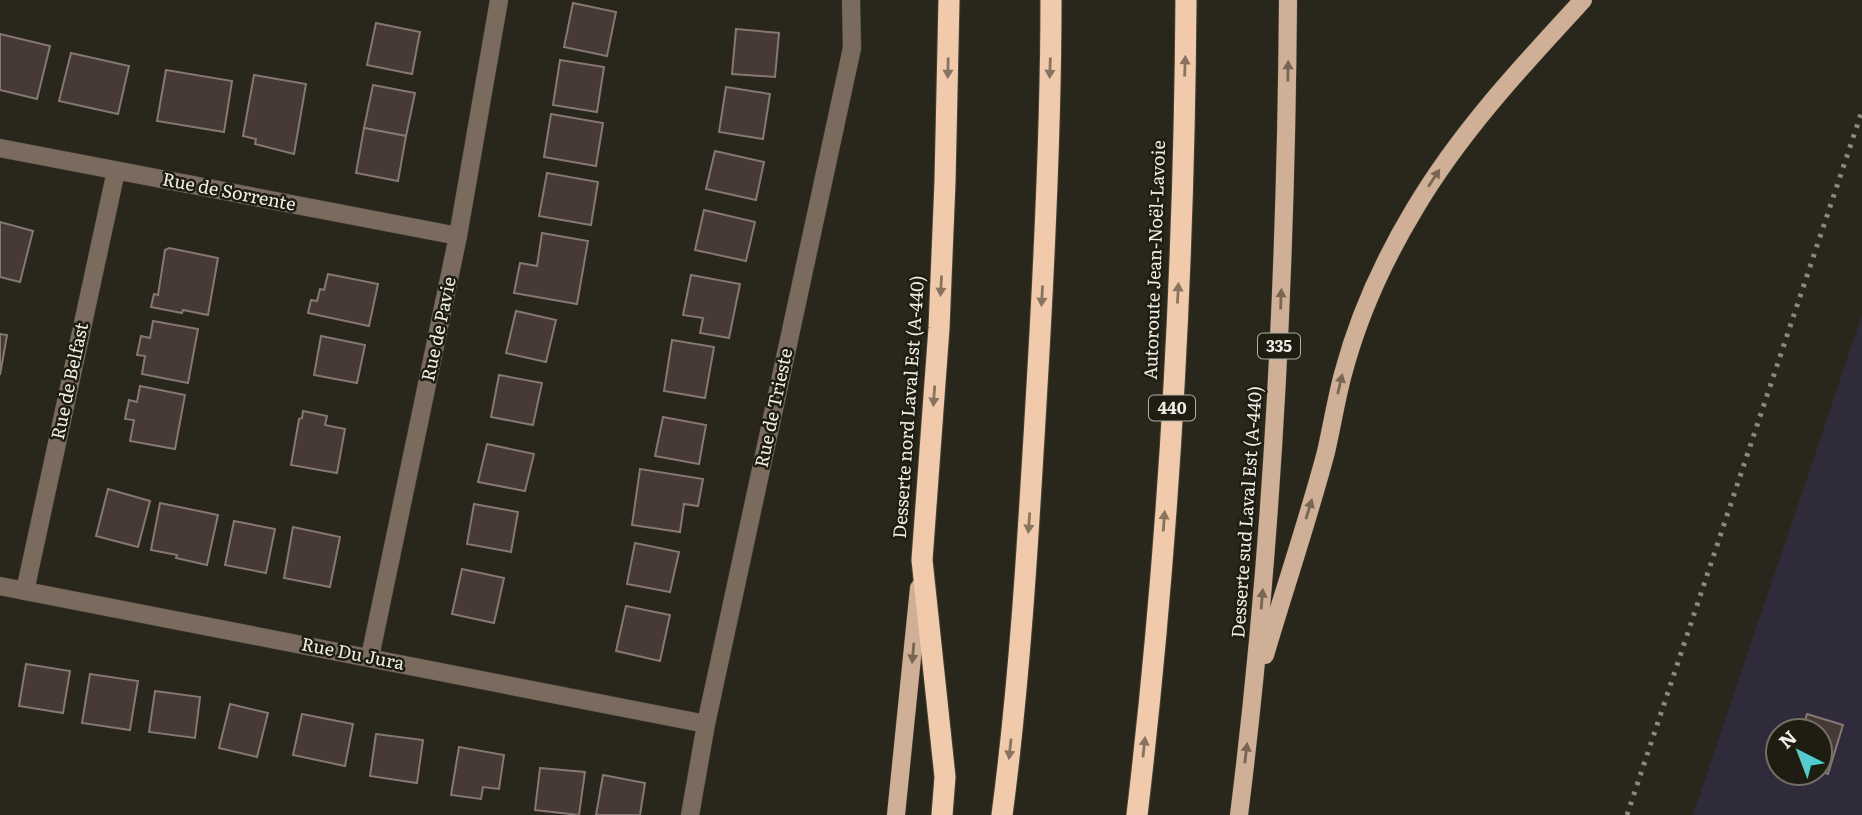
<svg xmlns="http://www.w3.org/2000/svg" width="1862" height="815" viewBox="0 0 1862 815" font-family="Literata,serif">
<style>
.industrial{fill:#302b3b;fill-rule:evenodd}
.building{fill:#473935;stroke:#877772;stroke-width:2}
.lines{fill:none;stroke-linecap:round;stroke-linejoin:round}
.minor-casing{stroke:#454337;stroke-width:19}
.major-casing{stroke:#454337;stroke-width:19}
.highway-casing{stroke:#454337;stroke-width:23}
.minor{stroke:#7a6b5e;stroke-width:18}
.major{stroke:#cfaf95;stroke-width:18}
.highway{stroke:#f0caaa;stroke-width:21}
.rail{stroke:#8b897f;stroke-width:5;stroke-dasharray:3.5 7;stroke-linecap:butt}
.oneway{fill:#88745e}
.oneway2{fill:#776654}
.labels{text-anchor:middle;stroke-width:5;stroke-linejoin:round;paint-order:stroke}
.shield{fill:#1f1d12;stroke:#b0afa6;stroke-width:2}
.shield-label{font-size:16px;font-weight:bold;fill:#eeede5}
.street-label{font-size:18px;fill:#eeede5;stroke:#1f1d12}
</style>
<rect width="100%" height="100%" fill="#29271b"/>
<path class="industrial" d="M1862 315V815H1693ZM1778 731H1820V773H1778Z"/>
<g class="building">
<path d="M573 3 616 12 607 56 564 47Z"/>
<path d="M376 23 420 32 412 74 367 65Z"/>
<path d="M736 29 779 33 775 77 732 74Z"/>
<path d="M0 34 50 46 37 99 0 90Z"/>
<path d="M71 53 129 66 118 114 59 101Z"/>
<path d="M560 60 604 67 597 112 553 105Z"/>
<path d="M166 70 232 81 224 132 157 121Z"/>
<path d="M254 75 306 84 294 154 255 144 256 139 243 136Z"/>
<path d="M373 85 415 93 406 136 364 128Z"/>
<path d="M726 87 770 94 763 139 719 132Z"/>
<path d="M551 114 603 123 596 166 544 157Z"/>
<path d="M364 128 406 136 398 181 356 173Z"/>
<path d="M715 151 764 162 756 200 706 189Z"/>
<path d="M547 173 598 182 591 225 539 216Z"/>
<path d="M704 210 755 222 746 261 695 250Z"/>
<path d="M0 222 33 231 20 282 0 277Z"/>
<path d="M542 233 588 241 577 304 514 293 520 263 537 266Z"/>
<path d="M169 248 218 258 208 315 183 310 182 313 151 307 154 294 158 295 165 250Z"/>
<path d="M328 274 378 284 369 326 308 313 311 300 317 301 320 289 324 290Z"/>
<path d="M691 275 740 284 729 338 700 333 703 318 683 315Z"/>
<path d="M516 311 556 320 546 362 506 353Z"/>
<path d="M153 321 198 329 188 383 142 374 145 356 137 355 141 336 150 338Z"/>
<path d="M0 334 7 335 0 375Z"/>
<path d="M321 336 365 345 357 383 314 375Z"/>
<path d="M672 340 714 347 705 398 664 391Z"/>
<path d="M499 375 542 383 533 425 491 417Z"/>
<path d="M140 386 185 395 175 449 130 441 134 420 125 419 129 400 137 402Z"/>
<path d="M303 411 327 416 325 425 345 429 337 473 291 465 299 419 302 418Z"/>
<path d="M663 417 706 425 699 464 655 456Z"/>
<path d="M487 444 534 454 525 491 478 482Z"/>
<path d="M640 469 703 479 698 506 684 504 680 532 632 525Z"/>
<path d="M108 489 150 501 138 547 96 536Z"/>
<path d="M160 503 218 515 207 565 176 558 177 555 151 550Z"/>
<path d="M474 504 518 512 511 552 467 544Z"/>
<path d="M234 521 275 529 266 573 225 565Z"/>
<path d="M293 527 340 537 330 587 284 578Z"/>
<path d="M635 543 679 552 670 592 627 584Z"/>
<path d="M462 569 504 578 494 623 452 614Z"/>
<path d="M626 606 670 615 660 661 616 651Z"/>
<path d="M26 664 70 671 63 713 19 706Z"/>
<path d="M90 674 138 681 130 730 82 723Z"/>
<path d="M155 691 200 697 195 738 149 732Z"/>
<path d="M230 704 268 713 257 757 219 748Z"/>
<path d="M302 714 353 724 345 766 293 755Z"/>
<path d="M1807 714 1843 725 1828 774 1820 771V731H1802Z"/>
<path d="M376 734 423 740 417 783 370 776Z"/>
<path d="M459 747 504 755 499 789 483 787 481 799 451 795Z"/>
<path d="M540 768 585 772 579 815 535 810Z"/>
<path d="M603 775 645 783 640 815H596Z"/>
</g>
<g class="lines">
<defs>
<g id="minor">
<path d="M0 148 458 236"/>
<path d="M0 586 706 724"/>
<path d="M25 591 116 171"/>
<path d="M370 657 458 236 499 0"/>
<path d="M690 815 706 724 852 48 851 0"/>
</g>
<g id="major">
<path d="M1265 655C1285 587 1308 520 1326 452 1332 426 1336 400 1343 374 1358 317 1384 260 1414 210 1460 132 1522 66 1583 0"/>
<path d="M896 815 919 588"/>
<path d="M1239 815C1273 545 1286 272 1288 0"/>
</g>
<g id="highway">
<path d="M942 815 945 777 922 560 939 328 945 182 949 0"/>
<path d="M1002 815C1020 679 1028 540 1036 403 1044 269 1051 134 1051 0"/>
<path d="M1137 815C1169 545 1184 272 1186 0"/>
</g>
</defs>
<use href="#minor" class="minor-casing"/>
<use href="#major" class="major-casing"/>
<use href="#highway" class="highway-casing"/>
<use href="#minor" class="minor"/>
<use href="#major" class="major"/>
<use href="#highway" class="highway"/>
<path class="rail" d="M1627 815 1862 111"/>
</g>
<defs><path id="oneway-solid" d="M-6-.8H1V-3.2L6.5 0L1 3.2V.8H-6Z" transform="scale(1.75)"/></defs>
<g class="oneway">
<use href="#oneway-solid" transform="translate(1185 66) rotate(-88)"/>
<use href="#oneway-solid" transform="translate(948 68) rotate(91)"/>
<use href="#oneway-solid" transform="translate(1050 68) rotate(92)"/>
<use href="#oneway-solid" transform="translate(941 286) rotate(93)"/>
<use href="#oneway-solid" transform="translate(1178 293) rotate(-87)"/>
<use href="#oneway-solid" transform="translate(1042 296) rotate(93)"/>
<use href="#oneway-solid" transform="translate(934 396) rotate(94)"/>
<use href="#oneway-solid" transform="translate(1164 521) rotate(-86)"/>
<use href="#oneway-solid" transform="translate(1029 523) rotate(94)"/>
<use href="#oneway-solid" transform="translate(1144 747) rotate(-84)"/>
<use href="#oneway-solid" transform="translate(1010 749) rotate(96)"/>
</g>
<g class="oneway2">
<use href="#oneway-solid" transform="translate(1288 71) rotate(-89)"/>
<use href="#oneway-solid" transform="translate(1434 178) rotate(-57)"/>
<use href="#oneway-solid" transform="translate(1281 299) rotate(-88)"/>
<use href="#oneway-solid" transform="translate(1340 384) rotate(-77)"/>
<use href="#oneway-solid" transform="translate(1309 509) rotate(-73)"/>
<use href="#oneway-solid" transform="translate(1262 599) rotate(-85)"/>
<use href="#oneway-solid" transform="translate(913 653) rotate(95)"/>
<use href="#oneway-solid" transform="translate(1246 753) rotate(-83)"/>
</g>
<g class="labels">
<g class="shield">
<rect x="1258" y="333.5" width="42" height="25" rx="5"/>
<rect x="1149" y="395.5" width="46" height="25" rx="5"/>
</g>
<g class="shield-label">
<text x="1279" y="352">335</text>
<text x="1172" y="414">440</text>
</g>
<g class="street-label">
<text transform="translate(229 192) rotate(11)" y="6">Rue de Sorrente</text>
<text transform="translate(1155 260) rotate(-88)" y="6">Autoroute Jean-Noël-Lavoie</text>
<text transform="translate(439 329) rotate(-78)" y="6">Rue de Pavie</text>
<text transform="translate(70 381) rotate(-78)" y="6">Rue de Belfast</text>
<text transform="translate(909 407) rotate(-86)" y="6">Desserte nord Laval Est (A-440)</text>
<text transform="translate(774 408) rotate(-78)" y="6">Rue de Trieste</text>
<text transform="translate(1247 512) rotate(-86)" y="6">Desserte sud Laval Est (A-440)</text>
<text transform="translate(353 654) rotate(11)" y="6">Rue Du Jura</text>
</g>
</g>
<g transform="translate(1799 752) rotate(318)"><circle r="33" fill="#1f1d12" stroke="#727066" stroke-width="2"/>
<path d="M0-5L12 26L0 18L-12 26Z" fill="#52cdcf"/>
<text y="-10" font-size="19" font-weight="bold" text-anchor="middle" fill="#eeede5">N</text>
</g>
</svg>
